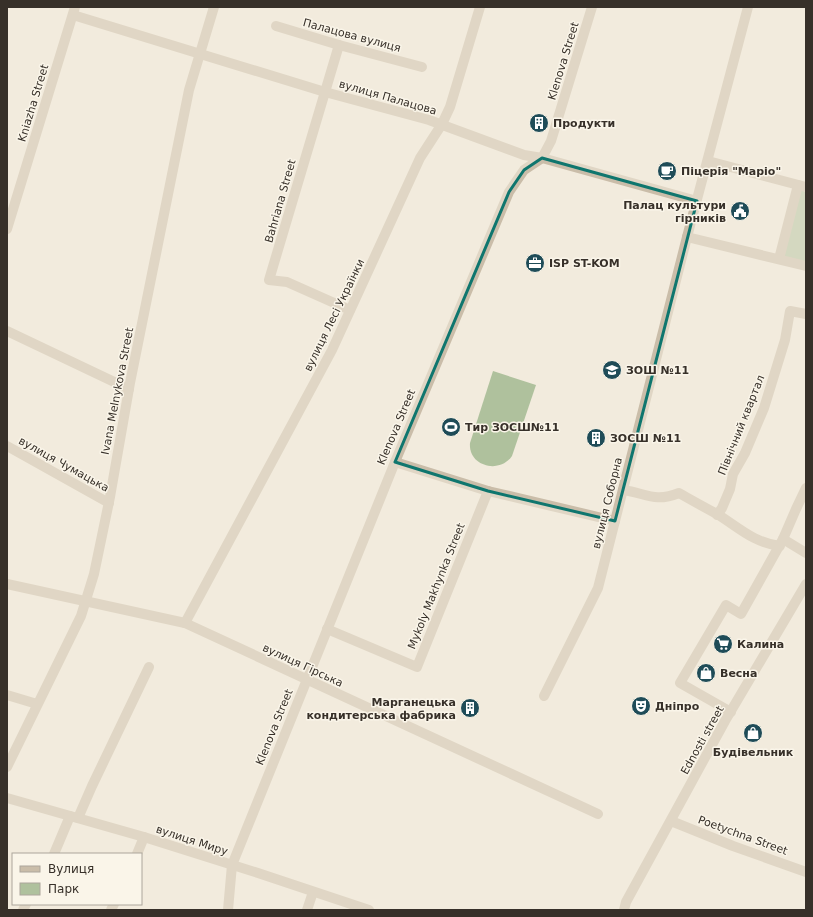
<svg xmlns="http://www.w3.org/2000/svg" width="813" height="917" viewBox="0 0 813 917" font-family="'DejaVu Sans',sans-serif">
<style>
.green{fill:#afc19d}
.lines{fill:none;stroke-linecap:round;stroke-linejoin:round}
.minor{stroke:#cabda9;stroke-width:10}
.marked{fill:none;stroke:#0f766e;stroke-width:3;stroke-linejoin:round}
.labels{text-anchor:middle;stroke-width:3;stroke-linejoin:round;paint-order:stroke}
.street-label{font-size:11px;fill:#373029;stroke:#faf5e9}
.poi-label{font-size:11px;font-weight:bold;fill:#373029;stroke:#faf5e9;text-anchor:start}
</style>
<rect width="100%" height="100%" fill="#f2ebdd"/>
<g class="green">
<path d="M801 190 806 192V263L783 257Z"/>
<path d="M493 371 536 385 512 456C500 474 468 467 470 443Z"/>
</g>
<g class="lines">
<g class="minor">
<path d="M73 15 325 92 429 120 524 155 542 158 697 201"/>
<path d="M276 26 339 45 422 67"/>
<path d="M339 45 269 280 287 282 350 310"/>
<path d="M708 161 806 187"/>
<path d="M7 229 75 7"/>
<path d="M687 237 806 266"/>
<path d="M779 259 798 185"/>
<path d="M7 331 129 389"/>
<path d="M7 446 109 503"/>
<path d="M395 462 488 491 615 521"/>
<path d="M623 490C646 493 654 503 679 493 691 500 704 507 717 514 738 527 754 543 780 546"/>
<path d="M717 515 722 508 730 489 733 474 745 453 764 408 785 340 790 311 806 314"/>
<path d="M783 539 796 509 806 488"/>
<path d="M7 584 185 623 598 814"/>
<path d="M185 623 332 350 420 158 442 124 450 107 480 7"/>
<path d="M327 629 417 667 488 491"/>
<path d="M7 695 37 704"/>
<path d="M544 696 598 588 687 237 748 7"/>
<path d="M731 712 680 683 726 605 741 614 783 539 806 553"/>
<path d="M7 767 81 616 94 574 110 497 130 383 189 90 214 7"/>
<path d="M7 798 144 837 258 873 369 910"/>
<path d="M78 818 92 786 149 667"/>
<path d="M671 821 733 846 806 872"/>
<path d="M54 854 70 816"/>
<path d="M137 854 144 837"/>
<path d="M23 910 26 904"/>
<path d="M111 910 114 904"/>
<path d="M228 910 232 865 395 462 509 192 524 170 542 158 551 141 592 7"/>
<path d="M307 910 313 892"/>
<path d="M624 910 626 902 725 721 806 584"/>
</g>
</g>
<path d="M0 0H813V917H0ZM542 158 697 201 615 521 488 491 395 462 509 192 524 170Z" fill="#f2ebdd" fill-opacity=".55" fill-rule="evenodd"/>
<path class="marked" d="M542 158 697 201 615 521 488 491 395 462 509 192 524 170Z"/>
<defs>
<symbol id="building-disc" viewBox="-11 -11 22 22"><circle r="9.5" fill="#1f4c58" stroke="#faf5e9"/><path d="M-4-6H4V6H1V3H-1V6H-4ZM-2.5-4.3h1.7v1.8h-1.7ZM.8-4.3h1.7v1.8H.8ZM-2.5-1h1.7V.8h-1.7ZM.8-1h1.7V.8H.8Z" fill="#fff"/></symbol>
<symbol id="cafe-disc" viewBox="-11 -11 22 22"><circle r="9.5" fill="#1f4c58" stroke="#faf5e9"/><path d="M-5.5-4.5H6V0H3Q3 3.5 0 3.5H-2.5Q-5.5 3.5-5.5 0ZM3-3.2v2h1.7v-2ZM-6 4.5H4V6H-6Z" fill="#fff"/></symbol>
<symbol id="civic-disc" viewBox="-11 -11 22 22"><circle r="9.5" fill="#1f4c58" stroke="#faf5e9"/><path d="M-.6-6.5H3V-4.5H.6V-3L4-1V1h2V6H-6V1h2V-1L-.6-3ZM-1.2 2.5V6h2.4V2.5Z" fill="#fff"/></symbol>
<symbol id="office-disc" viewBox="-11 -11 22 22"><circle r="9.5" fill="#1f4c58" stroke="#faf5e9"/><path d="M-6-3h4V-5.5h4V-3h4V5H-6ZM-1-4.5V-3h2v-1.5ZM-6 0V1H6V0Z" fill="#fff"/></symbol>
<symbol id="school-disc" viewBox="-11 -11 22 22"><circle r="9.5" fill="#1f4c58" stroke="#faf5e9"/><path d="M0-5L7-2L0 1L-7-2ZM-4 1L0 2.5L4 1V4Q0 6-4 4Z" fill="#fff"/></symbol>
<symbol id="stadium-disc" viewBox="-11 -11 22 22"><circle r="9.5" fill="#1f4c58" stroke="#faf5e9"/><path d="M0-5a6.5 5 0 1 0 0 10a6.5 5 0 1 0 0-10ZM-3.5-1.8h7v3.6h-7Z" fill="#fff"/></symbol>
<symbol id="supermarket-disc" viewBox="-11 -11 22 22"><circle r="9.5" fill="#1f4c58" stroke="#faf5e9"/><path d="M-6-5.5h2.5l.6 2H6L4.5 2H-2.5L-4.4-4H-6ZM-1.5 3.2a1.3 1.3 0 1 0 .1 0ZM3 3.2a1.3 1.3 0 1 0 .1 0Z" fill="#fff"/></symbol>
<symbol id="shop-disc" viewBox="-11 -11 22 22"><circle r="9.5" fill="#1f4c58" stroke="#faf5e9"/><path d="M-5-2.5h2.3a2.7 3.5 0 0 1 5.4 0H5L5.5 6h-11ZM-1.5-2.5h3a1.5 2.3 0 0 0-3 0Z" fill="#fff"/></symbol>
<symbol id="theatre-disc" viewBox="-11 -11 22 22"><circle r="9.5" fill="#1f4c58" stroke="#faf5e9"/><path d="M-5-5.5Q0-4 5-5.5V0Q5 5 0 6Q-5 5-5 0ZM-3.3-2.5H-1v1.5H-3.3ZM1-2.5H3.3v1.5H1ZM-2.8 1Q0 5.5 2.8 1Z" fill="#fff"/></symbol>
</defs>
<g fill-rule="evenodd">
<use href="#building-disc" x="528" y="112" width="22" height="22"/>
<use href="#cafe-disc" x="656" y="160" width="22" height="22"/>
<use href="#civic-disc" x="729" y="200" width="22" height="22"/>
<use href="#office-disc" x="524" y="252" width="22" height="22"/>
<use href="#school-disc" x="601" y="359" width="22" height="22"/>
<use href="#stadium-disc" x="440" y="416" width="22" height="22"/>
<use href="#building-disc" x="585" y="427" width="22" height="22"/>
<use href="#supermarket-disc" x="712" y="633" width="22" height="22"/>
<use href="#shop-disc" x="695" y="662" width="22" height="22"/>
<use href="#theatre-disc" x="630" y="695" width="22" height="22"/>
<use href="#building-disc" x="459" y="697" width="22" height="22"/>
<use href="#shop-disc" x="742" y="722" width="22" height="22"/>
</g>
<g class="labels">
<g class="street-label">
<text transform="translate(352 35) rotate(15)" y="4">Палацова вулиця</text>
<text transform="translate(563 61) rotate(-73)" y="4">Klenova Street</text>
<text transform="translate(388 97) rotate(16)" y="4">вулиця Палацова</text>
<text transform="translate(33 103) rotate(-73)" y="4">Kniazha Street</text>
<text transform="translate(280 201) rotate(-74)" y="4">Bahriana Street</text>
<text transform="translate(334 315) rotate(-64)" y="4">вулиця Лесі Українки</text>
<text transform="translate(117 391) rotate(-79)" y="4">Ivana Melnykova Street</text>
<text transform="translate(741 425) rotate(-68)" y="4">Північний квартал</text>
<text transform="translate(396 427) rotate(-67)" y="4">Klenova Street</text>
<text transform="translate(64 464) rotate(29)" y="4">вулиця Чумацька</text>
<text transform="translate(607 503) rotate(-76)" y="4">вулиця Соборна</text>
<text transform="translate(436 586) rotate(-68)" y="4">Mykoly Makhynka Street</text>
<text transform="translate(303 665) rotate(25)" y="4">вулиця Гірська</text>
<text transform="translate(274 727) rotate(-68)" y="4">Klenova Street</text>
<text transform="translate(702 740) rotate(-61)" y="4">Ednosti street</text>
<text transform="translate(743 835) rotate(20)" y="4">Poetychna Street</text>
<text transform="translate(192 840) rotate(18)" y="4">вулиця Миру</text>
</g>
<g class="poi-label">
<text x="553" y="127">Продукти</text>
<text x="681" y="175">Піцерія "Маріо"</text>
<text x="726" y="209" text-anchor="end">Палац культури<tspan x="726" dy="13">гірників</tspan></text>
<text x="549" y="267">ISP ST-KOM</text>
<text x="626" y="374">ЗОШ №11</text>
<text x="465" y="431">Тир ЗОСШ№11</text>
<text x="610" y="442">ЗОСШ №11</text>
<text x="737" y="648">Калина</text>
<text x="720" y="677">Весна</text>
<text x="456" y="706" text-anchor="end">Марганецька<tspan x="456" dy="13">кондитерська фабрика</tspan></text>
<text x="655" y="710">Дніпро</text>
<text x="753" y="756" text-anchor="middle">Будівельник</text>
</g>
</g>
<rect width="813" height="917" fill="none" stroke="#373029" stroke-width="16"/>
<rect x="12" y="853" width="130" height="52" fill="#faf5e9" stroke="#aca69c"/>
<rect x="20" y="866" width="20" height="6" fill="#cabda9" stroke="#aca69c"/>
<text x="48" y="873" font-size="12" fill="#373029">Вулиця</text>
<rect x="20" y="883" width="20" height="12" fill="#afc19d" stroke="#aca69c"/>
<text x="48" y="893" font-size="12" fill="#373029">Парк</text>
</svg>
